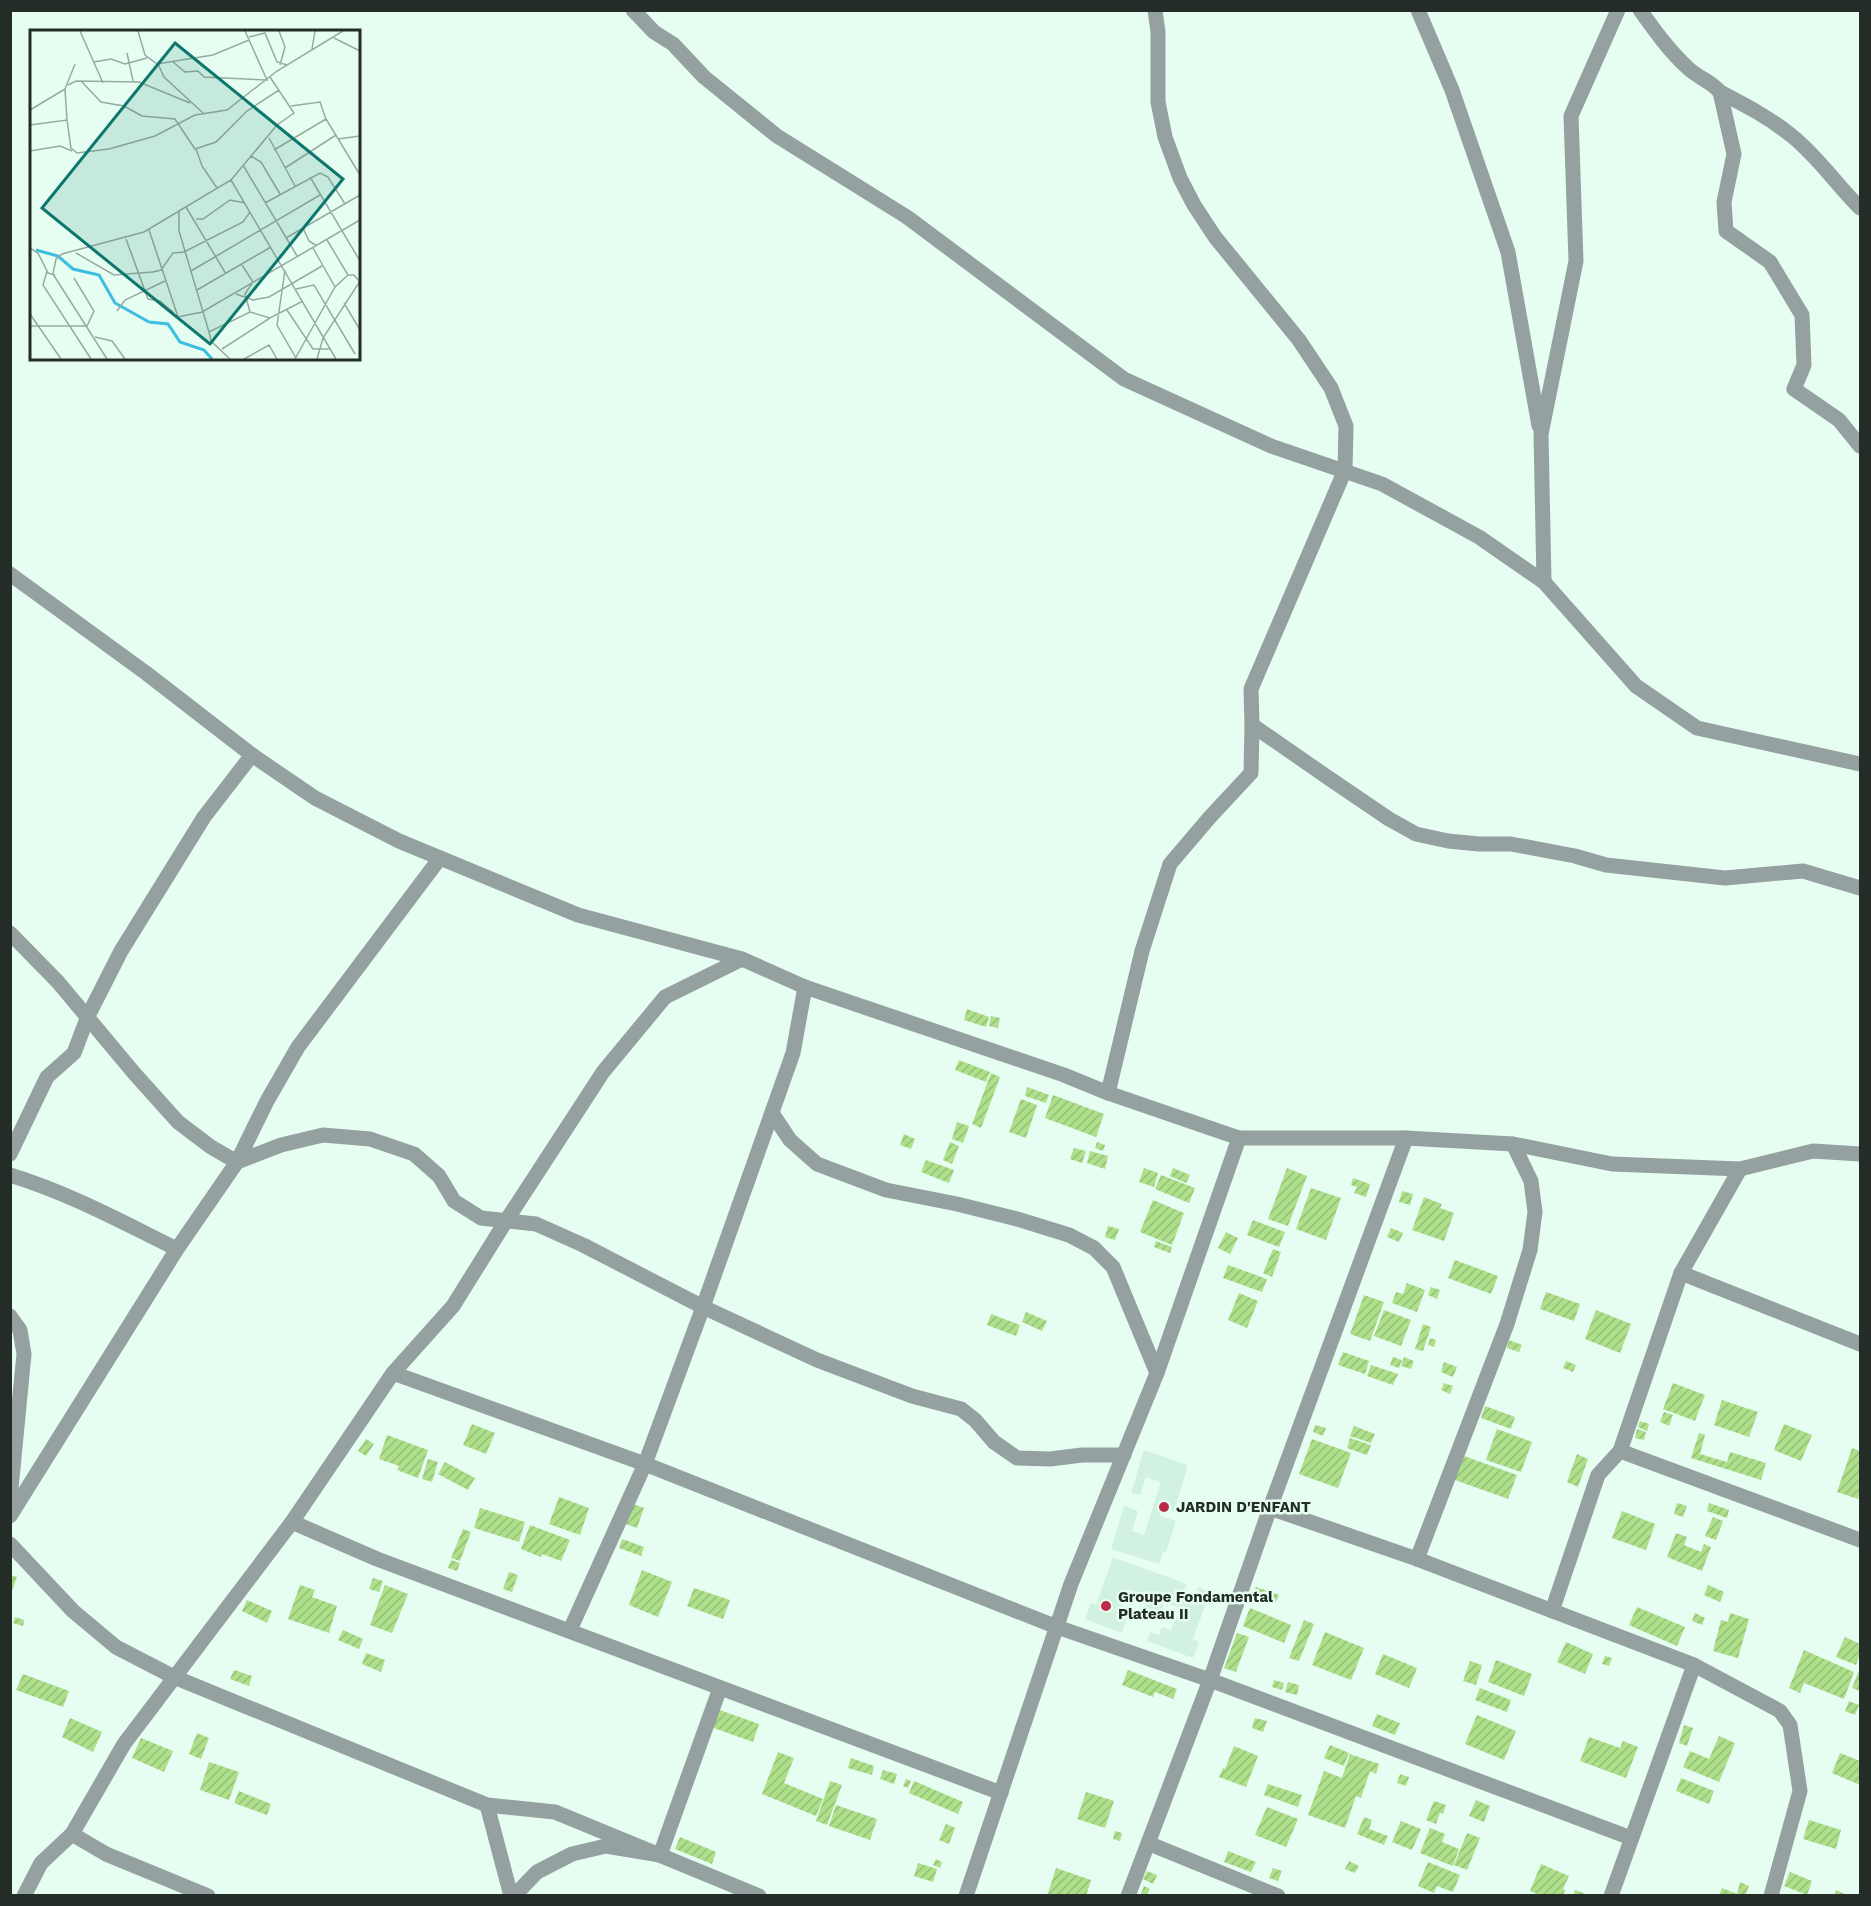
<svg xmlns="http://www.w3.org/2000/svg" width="1871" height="1906" viewBox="0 0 1871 1906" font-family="'Work Sans',sans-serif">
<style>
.built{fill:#d2f2e1}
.building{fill:url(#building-hatch)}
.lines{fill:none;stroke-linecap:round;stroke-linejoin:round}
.street{stroke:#95a0a0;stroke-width:15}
.poi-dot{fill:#bc2b45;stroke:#e6fef1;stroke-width:2}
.labels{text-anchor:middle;stroke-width:5;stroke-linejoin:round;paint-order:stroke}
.poi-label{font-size:15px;font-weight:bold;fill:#232c27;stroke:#e6fef1;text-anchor:start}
.inset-river{fill:none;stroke:#3abee2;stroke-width:3}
.inset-road{fill:none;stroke:#98aaa0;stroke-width:1.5}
.view{fill:#0f766e;fill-opacity:0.15;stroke:#0f766e;stroke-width:3}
.inset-edge{fill:none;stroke:#232c27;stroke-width:3}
</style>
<defs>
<pattern id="building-hatch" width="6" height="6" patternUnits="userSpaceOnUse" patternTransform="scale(1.5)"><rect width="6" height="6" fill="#aedf8b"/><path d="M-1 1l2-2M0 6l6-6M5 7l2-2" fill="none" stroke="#95c078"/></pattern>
</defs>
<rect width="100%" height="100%" fill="#e6fef1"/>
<g class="built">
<path d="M1144 1450 1188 1465 1174 1512 1161 1508 1160 1516 1176 1521 1166 1552H1163L1159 1564 1111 1549 1124 1506 1138 1511 1132 1531 1144 1535 1161 1482 1146 1477 1140 1495 1131 1493Z"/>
<path d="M1113 1557 1187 1584 1185 1590 1195 1594 1198 1587 1210 1592 1193 1639 1199 1642 1193 1658 1147 1641 1150 1632 1159 1635 1162 1627 1171 1630 1180 1608 1164 1602 1160 1613 1145 1608 1149 1597 1128 1590 1119 1615 1127 1618 1122 1633 1085 1619 1091 1603 1096 1605Z"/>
</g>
<g class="building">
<path d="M967 1009 989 1017 986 1027 964 1020Z"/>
<path d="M991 1016 1000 1018 998 1028 989 1026Z"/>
<path d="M959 1060 990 1072 986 1082 955 1070Z"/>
<path d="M991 1073 1000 1077 981 1128 972 1124Z"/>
<path d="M1027 1087 1049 1095 1046 1103 1025 1096Z"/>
<path d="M1053 1095 1104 1114 1096 1137 1045 1118Z"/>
<path d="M1021 1099 1037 1105 1026 1138 1009 1132Z"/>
<path d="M957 1122 969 1126 963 1143 952 1139Z"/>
<path d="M904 1134 915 1139 911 1149 900 1145Z"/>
<path d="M950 1142 959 1146 952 1164 943 1160Z"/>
<path d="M1097 1142 1105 1145 1103 1151 1095 1148Z"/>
<path d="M1074 1148 1086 1151 1082 1163 1070 1159Z"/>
<path d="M1090 1151 1108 1156 1105 1169 1087 1163Z"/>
<path d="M926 1160 954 1170 949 1183 921 1172Z"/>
<path d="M1144 1168 1158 1173 1154 1187 1139 1182Z"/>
<path d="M1173 1168 1190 1175 1186 1183 1170 1176Z"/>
<path d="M1287 1168 1307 1176 1288 1226 1268 1219Z"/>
<path d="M1161 1175 1195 1188 1189 1203 1155 1189Z"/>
<path d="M1353 1178 1370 1184 1366 1197 1354 1193 1357 1187 1351 1185Z"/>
<path d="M1311 1188 1341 1198 1326 1240 1296 1229Z"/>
<path d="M1402 1191 1413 1194 1410 1205 1399 1202Z"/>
<path d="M1424 1197 1442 1204 1440 1208 1454 1213 1444 1241 1412 1230Z"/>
<path d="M1153 1200 1184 1213 1172 1245 1140 1232Z"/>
<path d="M1253 1220 1285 1232 1279 1247 1247 1235Z"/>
<path d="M1108 1226 1119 1229 1115 1240 1105 1237Z"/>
<path d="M1391 1228 1403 1233 1399 1242 1387 1237Z"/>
<path d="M1226 1232 1238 1238 1230 1254 1218 1248Z"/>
<path d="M1156 1241 1172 1247 1170 1253 1154 1247Z"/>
<path d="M1273 1249 1281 1252 1272 1277 1263 1273Z"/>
<path d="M1455 1260 1498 1276 1491 1294 1448 1278Z"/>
<path d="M1228 1265 1267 1279 1262 1292 1223 1278Z"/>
<path d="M1407 1283 1425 1290 1417 1312 1392 1303 1396 1292 1403 1294Z"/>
<path d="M1431 1287 1440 1290 1437 1299 1428 1295Z"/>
<path d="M1546 1292 1580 1304 1574 1321 1540 1309Z"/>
<path d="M1239 1293 1258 1301 1247 1328 1228 1320Z"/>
<path d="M1364 1295 1384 1302 1370 1341 1350 1334Z"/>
<path d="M1384 1310 1411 1320 1401 1346 1374 1336Z"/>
<path d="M1596 1310 1631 1324 1620 1353 1585 1339Z"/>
<path d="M1026 1312 1047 1321 1042 1331 1022 1322Z"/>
<path d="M991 1314 1020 1325 1016 1336 987 1325Z"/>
<path d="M1423 1324 1431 1327 1423 1351 1415 1349Z"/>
<path d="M1430 1338 1436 1340 1434 1347 1428 1345Z"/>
<path d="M1509 1340 1522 1345 1519 1352 1507 1348Z"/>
<path d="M1343 1352 1369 1361 1365 1374 1338 1365Z"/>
<path d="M1393 1357 1402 1360 1399 1368 1390 1365Z"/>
<path d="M1404 1357 1414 1361 1411 1369 1401 1366Z"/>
<path d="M1566 1361 1576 1365 1573 1372 1563 1368Z"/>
<path d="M1444 1362 1457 1367 1453 1377 1441 1372Z"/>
<path d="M1371 1365 1398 1374 1393 1385 1367 1376Z"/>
<path d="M1444 1383 1453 1386 1450 1394 1441 1390Z"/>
<path d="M1673 1383 1705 1395 1695 1421 1663 1409Z"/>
<path d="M1722 1400 1758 1412 1749 1437 1714 1425Z"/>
<path d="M1485 1406 1515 1417 1511 1429 1481 1418Z"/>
<path d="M1664 1412 1673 1415 1669 1426 1660 1422Z"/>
<path d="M1640 1421 1649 1424 1647 1431 1638 1427Z"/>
<path d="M472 1424 495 1433 486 1454 463 1445Z"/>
<path d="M1784 1424 1812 1435 1801 1461 1774 1450Z"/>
<path d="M1315 1425 1326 1428 1323 1436 1313 1432Z"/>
<path d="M1354 1426 1375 1434 1371 1443 1350 1436Z"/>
<path d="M1497 1429 1532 1442 1521 1472 1486 1460Z"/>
<path d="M1637 1429 1646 1432 1644 1440 1635 1438Z"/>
<path d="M1699 1433 1705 1435 1700 1454 1727 1462 1730 1452 1766 1463 1761 1480 1691 1458Z"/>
<path d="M387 1435 428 1450 418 1478 397 1470 399 1466 379 1459Z"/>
<path d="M1350 1438 1371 1445 1367 1455 1347 1448Z"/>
<path d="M366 1439 374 1444 366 1456 358 1451Z"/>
<path d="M1312 1439 1351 1453 1338 1488 1299 1474Z"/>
<path d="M1852 1448 1860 1451V1491L1858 1499 1837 1492Z"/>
<path d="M1577 1454 1588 1459 1578 1487 1567 1482Z"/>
<path d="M1464 1456 1517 1475 1508 1499 1455 1480Z"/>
<path d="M428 1459 438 1462 432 1482 422 1479Z"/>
<path d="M445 1462 475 1478 468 1490 438 1474Z"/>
<path d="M559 1497 589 1508 580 1535 549 1524Z"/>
<path d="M1677 1503 1687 1506 1683 1517 1674 1514Z"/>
<path d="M1709 1503 1729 1510 1727 1518 1707 1511Z"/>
<path d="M633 1504 644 1508 637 1528 626 1524Z"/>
<path d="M480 1508 525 1522 519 1542 474 1528Z"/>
<path d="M1622 1511 1655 1524 1646 1550 1612 1538Z"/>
<path d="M1713 1517 1723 1521 1716 1540 1705 1536Z"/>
<path d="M530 1525 570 1540 561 1561 542 1554 541 1557 521 1549Z"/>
<path d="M463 1529 471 1532 460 1561 451 1558Z"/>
<path d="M1676 1533 1687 1537 1684 1545 1701 1552 1704 1544 1711 1547 1702 1571 1667 1557Z"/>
<path d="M622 1539 644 1547 641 1556 619 1548Z"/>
<path d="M451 1560 460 1563 457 1571 448 1568Z"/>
<path d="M642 1570 672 1582 658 1617 629 1605Z"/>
<path d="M509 1572 518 1575 512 1592 503 1589Z"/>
<path d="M10 1575 17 1577 11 1594H10Z"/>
<path d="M373 1578 383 1581 379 1592 369 1589Z"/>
<path d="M300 1585 315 1590 312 1597 337 1606 329 1633 288 1619Z"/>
<path d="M385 1585 408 1594 392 1633 370 1625Z"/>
<path d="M1708 1585 1724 1592 1720 1602 1704 1595Z"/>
<path d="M1256 1587 1279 1595 1276 1602 1253 1594Z"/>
<path d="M694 1588 730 1600 723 1619 687 1606Z"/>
<path d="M247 1600 272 1611 267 1623 242 1611Z"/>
<path d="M1637 1607 1685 1627 1677 1646 1629 1625Z"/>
<path d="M1250 1608 1291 1625 1284 1643 1243 1626Z"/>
<path d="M1695 1613 1705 1618 1702 1625 1692 1621Z"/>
<path d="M1730 1613 1749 1619 1738 1658 1713 1651 1721 1620 1728 1622Z"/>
<path d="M15 1617 24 1620 23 1626 13 1623Z"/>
<path d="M1304 1620 1314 1624 1299 1661 1289 1658Z"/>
<path d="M343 1630 363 1639 359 1649 338 1640Z"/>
<path d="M1325 1632 1364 1648 1351 1680 1312 1665Z"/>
<path d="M1237 1633 1249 1637 1236 1672 1224 1668Z"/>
<path d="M1845 1637 1860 1644V1654L1856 1665 1836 1657Z"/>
<path d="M1566 1642 1593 1654 1585 1674 1557 1662Z"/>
<path d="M1804 1650 1854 1672 1844 1699 1804 1683 1800 1693 1789 1688Z"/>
<path d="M366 1653 385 1660 381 1672 362 1664Z"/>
<path d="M1383 1654 1417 1668 1409 1688 1375 1674Z"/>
<path d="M1605 1656 1612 1658 1609 1666 1602 1664Z"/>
<path d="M1496 1660 1532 1674 1524 1696 1488 1682Z"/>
<path d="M1470 1661 1482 1665 1476 1685 1463 1681Z"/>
<path d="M234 1670 252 1676 249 1686 230 1679Z"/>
<path d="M1128 1670 1177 1689 1173 1699 1155 1692 1153 1697 1122 1685Z"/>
<path d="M1859 1670 1860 1671V1691L1852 1688Z"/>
<path d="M23 1674 69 1691 63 1707 16 1690Z"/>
<path d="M1274 1680 1284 1683 1282 1690 1272 1687Z"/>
<path d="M1288 1682 1299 1685 1297 1695 1285 1692Z"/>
<path d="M1480 1688 1511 1700 1507 1712 1475 1700Z"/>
<path d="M1849 1701 1859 1705 1855 1715 1845 1711Z"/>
<path d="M717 1709 759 1724 753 1742 711 1727Z"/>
<path d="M1377 1714 1400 1723 1395 1735 1372 1726Z"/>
<path d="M1477 1715 1516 1731 1504 1760 1465 1744Z"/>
<path d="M70 1718 102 1732 93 1752 62 1737Z"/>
<path d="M1255 1718 1267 1721 1263 1732 1252 1728Z"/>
<path d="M1684 1725 1693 1728 1687 1746 1679 1743Z"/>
<path d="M197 1733 209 1738 201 1759 189 1754Z"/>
<path d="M1719 1736 1735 1743 1719 1782 1683 1767 1690 1751 1709 1759Z"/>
<path d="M1589 1737 1620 1748 1623 1741 1638 1747 1626 1778 1580 1761Z"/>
<path d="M141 1738 173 1751 164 1772 132 1758Z"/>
<path d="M1330 1745 1349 1753 1344 1766 1324 1758Z"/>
<path d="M1234 1746 1258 1756 1246 1787 1219 1777 1223 1768 1225 1769Z"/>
<path d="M778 1752 794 1758 784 1783 823 1799 816 1816 762 1794Z"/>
<path d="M1840 1753 1860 1761V1785L1832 1773Z"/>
<path d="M1350 1754 1379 1764 1376 1774 1370 1771 1361 1798 1356 1796 1345 1828 1308 1815 1324 1771 1342 1778Z"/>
<path d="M851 1758 874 1766 872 1775 848 1768Z"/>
<path d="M209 1762 239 1772 229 1800 200 1790Z"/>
<path d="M883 1770 897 1774 894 1784 880 1779Z"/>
<path d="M1400 1774 1409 1777 1406 1786 1397 1783Z"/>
<path d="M1681 1778 1714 1791 1709 1804 1676 1791Z"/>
<path d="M906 1779 911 1781 908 1788 903 1786Z"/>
<path d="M830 1781 842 1785 827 1825 816 1821Z"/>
<path d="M914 1781 963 1802 958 1814 909 1793Z"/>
<path d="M1268 1784 1302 1795 1298 1807 1264 1795Z"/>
<path d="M239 1791 271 1804 267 1815 234 1803Z"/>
<path d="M1086 1792 1114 1801 1105 1828 1077 1819Z"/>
<path d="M1476 1800 1490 1806 1484 1822 1469 1816Z"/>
<path d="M1434 1801 1446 1805 1443 1814 1440 1813 1436 1824 1426 1820Z"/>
<path d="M836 1805 877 1819 870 1840 829 1826Z"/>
<path d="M1267 1807 1298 1819 1286 1847 1255 1835Z"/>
<path d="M1364 1817 1372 1820 1369 1829 1388 1836 1384 1845 1357 1834Z"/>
<path d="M1809 1820 1841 1830 1836 1849 1803 1839Z"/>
<path d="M1401 1821 1421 1829 1412 1850 1392 1842Z"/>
<path d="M946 1824 955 1828 949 1844 939 1840Z"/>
<path d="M1430 1828 1445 1834 1442 1842 1459 1849 1453 1866 1420 1853Z"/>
<path d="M1115 1831 1122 1833 1120 1841 1113 1839Z"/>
<path d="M1467 1833 1480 1838 1467 1870 1454 1865Z"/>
<path d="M680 1837 716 1852 712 1864 675 1849Z"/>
<path d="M1228 1851 1256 1862 1251 1872 1224 1862Z"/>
<path d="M936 1859 942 1862 940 1868 933 1865Z"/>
<path d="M1349 1861 1359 1866 1355 1873 1345 1869Z"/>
<path d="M1428 1862 1460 1875 1453 1892 1437 1886 1434 1893 1418 1886Z"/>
<path d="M918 1863 937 1869 933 1882 914 1876Z"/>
<path d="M1541 1864 1569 1876 1563 1889 1565 1890 1563 1896H1542L1530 1891Z"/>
<path d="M1056 1868 1091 1880 1086 1896H1047Z"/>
<path d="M1273 1868 1282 1871 1278 1881 1269 1878Z"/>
<path d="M1147 1871 1157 1875 1153 1884 1143 1879Z"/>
<path d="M1790 1872 1812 1881 1807 1895 1784 1886Z"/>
<path d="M1740 1882 1749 1886 1745 1896H1719L1722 1888 1737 1894Z"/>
<path d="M1144 1886 1150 1889 1146 1896H1140Z"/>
<path d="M1575 1890 1584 1893 1583 1896H1573Z"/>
<path d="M1836 1890 1849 1896H1834Z"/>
</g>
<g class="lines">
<g class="street">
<path d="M633 10 654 32 673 44 704 77 777 136 907 217 1124 379 1271 446 1382 484 1479 537 1544 582 1636 686 1697 728 1860 764"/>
<path d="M1155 10 1158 32V102L1165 137 1180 178 1194 205 1215 237 1299 340 1331 388 1346 426 1345 470 1251 689 1252 725 1333 781 1389 819 1416 834 1448 841 1479 844H1511L1575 856 1606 865 1725 878 1803 871 1860 888"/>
<path d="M1418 10 1452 90 1508 252 1539 426"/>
<path d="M1640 10C1655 31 1670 52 1689 69 1699 78 1712 82 1720 92 1745 105 1770 118 1792 136 1818 157 1837 185 1860 208"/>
<path d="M1720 92 1734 154 1724 202 1726 231 1770 262 1802 315 1804 365 1794 389 1839 420 1860 446"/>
<path d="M10 574 146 673 252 755 315 798 399 841 578 915 742 959 805 987 1064 1075 1108 1093 1239 1138H1406L1513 1144 1612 1164 1740 1169 1813 1151 1860 1154"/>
<path d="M1544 582 1541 434 1576 261 1571 116 1618 10"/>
<path d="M10 933 58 982 134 1073 178 1122 211 1147 237 1162 281 1145 323 1135 370 1139 414 1154 439 1176 454 1201 481 1218 536 1224 583 1245 703 1307 817 1360 912 1396 961 1409 975 1420 994 1442 1017 1458 1050 1459 1082 1455H1124"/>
<path d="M1108 1093 1142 951 1170 864 1210 817 1251 773 1252 725"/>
<path d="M772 1113 790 1140 817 1164 886 1190 957 1204 1017 1219 1069 1235 1094 1248 1113 1267 1157 1373"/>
<path d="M10 1154 47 1077 74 1053 88 1016 121 951 204 817 252 755"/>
<path d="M10 1175C69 1193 122 1222 177 1249"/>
<path d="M1681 1273 1860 1344"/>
<path d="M10 1316 20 1330 24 1354 10 1499"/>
<path d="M393 1373 645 1464 1057 1627 1210 1680 1631 1838"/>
<path d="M1620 1451 1860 1540"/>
<path d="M1270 1508 1417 1559 1694 1665 1780 1711 1790 1725 1800 1791 1771 1896"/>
<path d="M10 1516 177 1249 237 1162 267 1101 298 1047 440 858"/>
<path d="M292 1522 377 1559 1001 1793"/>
<path d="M10 1544 73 1611 116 1647 174 1677 487 1805 555 1812 759 1896"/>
<path d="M1417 1559 1507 1324 1530 1250 1535 1212 1531 1181 1513 1144"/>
<path d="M1552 1611 1598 1475 1620 1451 1681 1273 1740 1169"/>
<path d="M570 1630 645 1464 703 1307 793 1053 805 987"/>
<path d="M487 1805 511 1896"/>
<path d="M1150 1844 1278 1896"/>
<path d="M24 1896 41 1863 72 1834"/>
<path d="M208 1896 106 1854 72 1834 124 1744 292 1522 393 1373 453 1306 506 1221 603 1072 665 997 742 959"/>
<path d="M514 1896 537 1872 572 1854 606 1846 660 1855 720 1688"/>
<path d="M966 1896 1071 1584 1157 1373 1239 1138"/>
<path d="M1128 1896 1210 1680 1270 1508 1406 1138"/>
<path d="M1611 1896 1694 1665"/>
</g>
</g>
<g class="poi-dot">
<circle cx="1164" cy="1507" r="6"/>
<circle cx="1106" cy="1606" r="6"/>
</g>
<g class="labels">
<g class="poi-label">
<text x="1176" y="1512">JARDIN D'ENFANT</text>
<text x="1118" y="1602">Groupe Fondamental<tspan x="1118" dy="17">Plateau II</tspan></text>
</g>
</g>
<g transform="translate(30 30)">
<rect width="330" height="330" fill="#e6fef1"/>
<path class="inset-river" d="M6 220 28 226 43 239 69 245 85 273 119 292M119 292 138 294 150 312 174 320 182 329"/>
<path class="inset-road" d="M50 1 73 53M108 1 115 25 127 34 183 25 219 10M249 1 255 17 250 35M219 7 235 3 247 32 257 35M304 8 330 21M282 19 285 1M97 23 103 51M64 32 81 29 95 34 117 28M143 32 155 42 168 41 174 47 237 50 215 1M128 34 134 47 173 83M51 51 71 72 94 76 112 86 145 89 165 119 186 112 217 81 249 60M38 55 46 51 109 52 160 73M261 76 290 72 296 89 330 145M0 80 35 59M37 90 35 59 45 34M0 95 37 90 41 118 47 123 79 119 125 106 165 85 197 80 247 41 313 1M239 108 265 156M308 109 330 106M166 119 172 136 187 158M244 120 296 89M0 121 30 116 42 121M221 126 231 132 250 164M213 135 267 226M255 138 306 105M280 147 330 231M201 150 306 329M235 173 290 143 298 147 315 174M156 177 196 244M149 181V201L179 302 220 282 240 288 273 271M166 189H173L200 170 215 173M273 198 279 211 287 216M119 200 148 287 172 282 330 190M256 208 330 165M96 209 118 269 130 271 144 283M297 210 318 245M0 218 8 223 18 243 25 245M283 218 305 257M46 223 84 245 123 242 131 240 143 223 154 222 213 192 220 182M212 235 223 252 215 264 220 282M255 240 247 295 266 328M17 241 13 255 61 329M161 241 290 165M324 245 329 251 330 263M266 259 284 255 325 324M167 260 241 217M206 264 223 270 239 267 292 236M314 273 330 300M257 280 283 319H300M87 281 95 270 135 251M0 284 31 329M0 296H57L64 281 44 248M179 302 181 311 200 329M65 307 82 311 95 329M192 319 240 288M77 329 23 244 26 229 32 224 114 202 201 150 247 95 264 83 240 47M214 329 239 315 247 329M265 329 305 257 318 245H324M287 329 293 308 330 251"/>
<path class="view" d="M145 13 313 149 180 314 12 178Z"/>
<rect width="330" height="330" class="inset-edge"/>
</g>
<rect width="1871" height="1906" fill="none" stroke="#232c27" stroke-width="24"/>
</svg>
